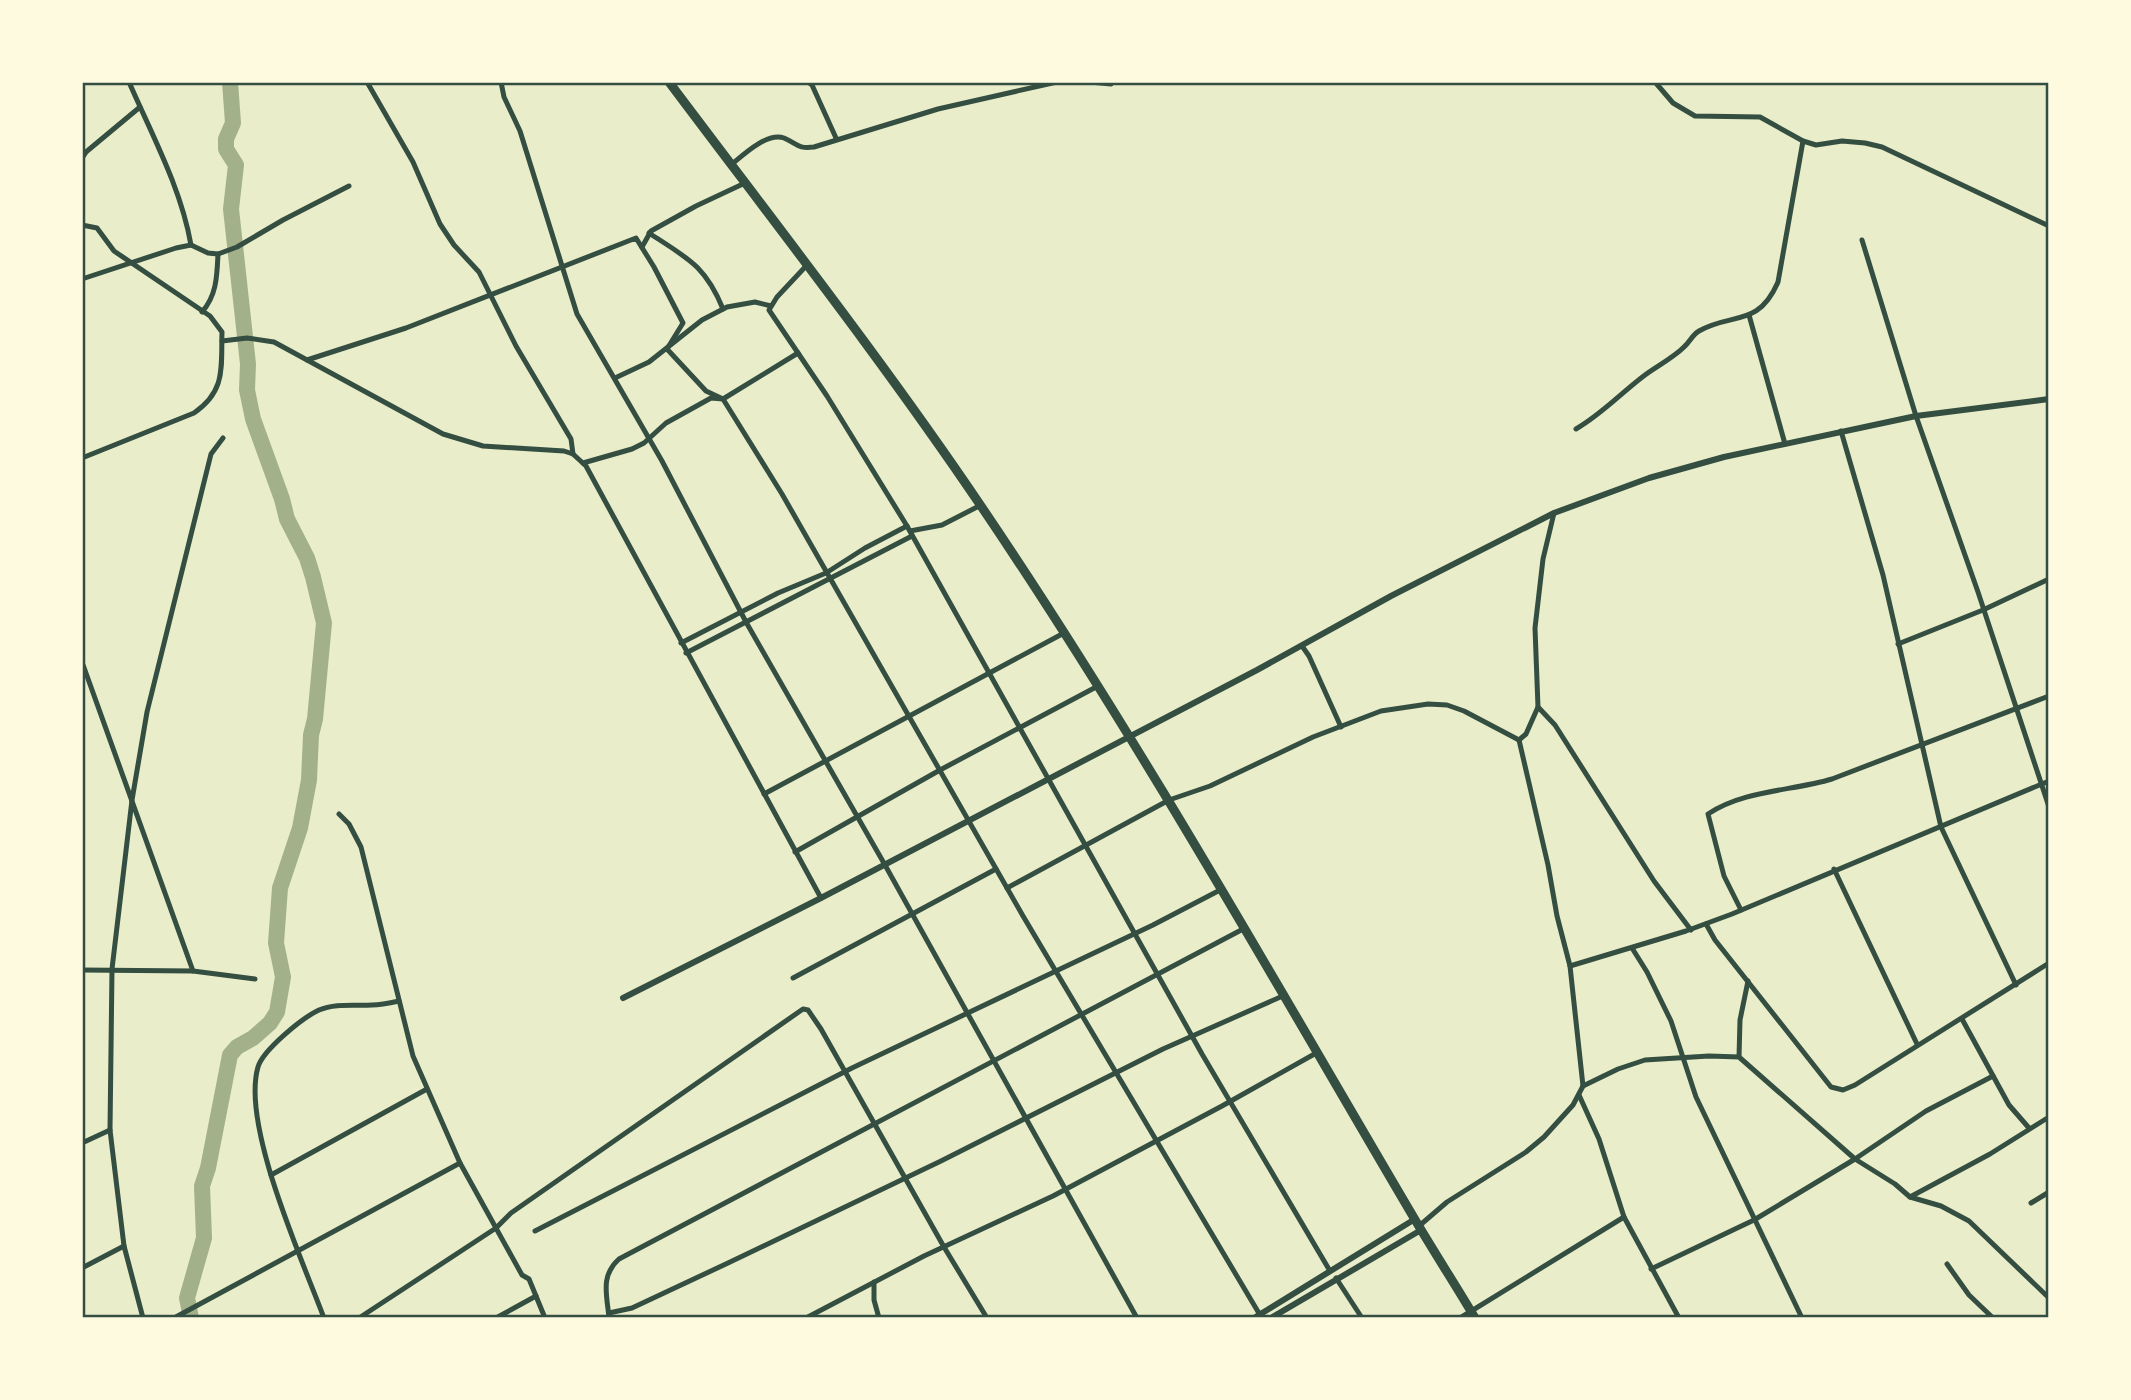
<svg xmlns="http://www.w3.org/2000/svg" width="2131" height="1400" viewBox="0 0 2131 1400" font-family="'Golos Text',sans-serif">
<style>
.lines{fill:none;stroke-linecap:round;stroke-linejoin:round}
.river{stroke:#a3b18a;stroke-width:16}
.minor{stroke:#344e41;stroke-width:5}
.tertiary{stroke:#344e41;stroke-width:6}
.trunk{stroke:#344e41;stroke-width:9}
.neatline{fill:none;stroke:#344e41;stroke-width:2.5}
</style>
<rect width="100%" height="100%" fill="#e9edc9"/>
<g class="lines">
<path class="river" d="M191 1318 187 1298 204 1238 202 1186 208 1168 230 1055 237 1047 253 1038 270 1023 277 1012 283 977 276 943 280 888 300 828 309 780 311 735 315 719 324 623 313 577 307 558 287 519 282 499 253 419 247 390 248 364 231 209 236 165 226 149V139L233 123 230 82"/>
<g class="minor">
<path d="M129 82C152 135 181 188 191 245"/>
<path d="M367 82 413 162 440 224 454 245 479 272 516 346 571 439 573 454"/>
<path d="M501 82 504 97 520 131 577 314 662 461 746 622 885 865 1137 1318"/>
<path d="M680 82H684"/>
<path d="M808 82 812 85 836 138"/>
<path d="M1090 82 1111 84"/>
<path d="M1655 82 1673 103 1695 116 1760 117 1803 141 1816 145 1842 141 1865 143 1882 147 2049 226"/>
<path d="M82 158 86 152 140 107"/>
<path d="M731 165C743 155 767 132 784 138 798 144 797 149 814 147L938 109 1057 82"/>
<path d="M82 225 97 228 114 251 210 316 222 332C221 368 226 391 194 413L82 458"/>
<path d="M649 233C687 258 705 265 723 309"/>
<path d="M1862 240 1916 416 1978 592 2049 807"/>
<path d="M642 247 651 231 696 206 745 183"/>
<path d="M807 265 777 297 769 310 827 396 907 526 1202 1054 1330 1271"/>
<path d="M82 279 176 248 191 245 208 253 218 254 237 247 283 220 349 186"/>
<path d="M202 312C217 295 217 275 218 254"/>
<path d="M1749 315 1785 444"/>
<path d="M222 341 247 338 274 342 443 434 483 446 564 451 573 454 586 466 821 898"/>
<path d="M307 360 406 328 636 238 654 267 683 323 667 349 706 391 723 399 782 494 1023 916 1260 1315"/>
<path d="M615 378 649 362 702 320 727 307 755 302 771 306"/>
<path d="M1576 429C1602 414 1621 393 1645 375 1657 366 1673 358 1684 347 1690 342 1692 335 1699 331 1732 312 1758 328 1778 282L1803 141"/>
<path d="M1841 431 1883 575 1941 827 2016 985"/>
<path d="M583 463 632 449 644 443 666 423 711 398 723 399 798 353"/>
<path d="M910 531 942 525 981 505"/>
<path d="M681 643 778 593 826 573 865 548 907 526"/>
<path d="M1898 644 1983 610 2049 579"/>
<path d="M1302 646 1309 656 1341 727"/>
<path d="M686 653 912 536"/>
<path d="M82 662 193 971"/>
<path d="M1538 707 1555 725 1654 881 1691 930"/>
<path d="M1519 740 1526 734 1538 707 1535 628 1543 559 1554 513"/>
<path d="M764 794 1064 633"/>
<path d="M339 814 349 824 361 847 413 1056 460 1163 522 1275 529 1279 545 1318"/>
<path d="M795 852 940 770 1098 686"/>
<path d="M1834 869 1917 1044"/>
<path d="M1007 888 1169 800 1210 786 1313 737 1381 711 1428 704 1447 705 1464 711 1519 740"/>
<path d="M1741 910 1724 876 1708 814C1744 790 1792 791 1832 779L2049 696"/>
<path d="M1706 924 1715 940 1831 1087 1843 1090 1855 1085 2049 963"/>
<path d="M1632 948 1647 972 1671 1021 1696 1097 1802 1318"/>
<path d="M1570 966 1686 931 1732 914 2049 781"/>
<path d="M82 970 193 971 255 979"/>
<path d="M793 978 996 869"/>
<path d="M1962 1019 2009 1105 2029 1128"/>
<path d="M1739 1057 1740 1020 1748 981"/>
<path d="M1583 1086 1618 1069 1645 1060 1709 1056 1739 1057 1855 1159 1895 1184 1910 1197 1941 1206 1969 1221 2049 1298"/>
<path d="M1579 1095 1599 1139 1624 1217 1679 1318"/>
<path d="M82 1143 110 1130"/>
<path d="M271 1175 427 1089"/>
<path d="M1910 1197 1990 1154 2049 1117"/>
<path d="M2031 1203 2049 1192"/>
<path d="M1419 1226 1447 1202 1526 1152 1544 1137 1573 1105 1583 1086 1570 966 1557 916 1548 865 1519 740"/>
<path d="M535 1231 852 1068 1153 925 1222 889"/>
<path d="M1947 1264 1969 1295 1993 1318"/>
<path d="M82 1268 124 1246"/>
<path d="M1651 1269 1754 1220 1855 1159 1926 1111 1993 1076"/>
<path d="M1336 1278 1362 1318"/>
<path d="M874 1282V1300L879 1318"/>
<path d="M609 1313 632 1308 728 1263 941 1161 1163 1049 1285 995"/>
<path d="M143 1318 124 1246 110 1130 112 969 132 800 147 712 211 454 223 438"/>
<path d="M174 1318 460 1163"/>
<path d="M324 1318C302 1259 241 1125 258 1067 263 1050 302 1018 319 1010 335 1003 355 1006 372 1005 381 1005 390 1003 399 1001"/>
<path d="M359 1318 496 1228 511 1213 803 1009 808 1010 821 1029 944 1247 987 1318"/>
<path d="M496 1318 536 1296"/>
<path d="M609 1318C607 1295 600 1276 619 1259L1245 928"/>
<path d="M806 1318 924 1256 1053 1196 1222 1106 1318 1052"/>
<path d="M1460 1318 1624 1217"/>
</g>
<g class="tertiary">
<path d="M623 998 821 898 1257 670 1391 596 1554 513 1649 478 1724 457 1916 416 2049 399"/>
<path d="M1254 1318 1415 1219"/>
<path d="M1271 1318 1421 1230"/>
</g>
<path class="trunk" d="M669 82C774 222 883 361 981 506 1138 738 1275 982 1417 1223 1436 1255 1456 1286 1475 1318"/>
</g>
<rect width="2131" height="1400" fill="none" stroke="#fefae0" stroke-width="168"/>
<rect x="84" y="84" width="1963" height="1232" class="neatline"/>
</svg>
